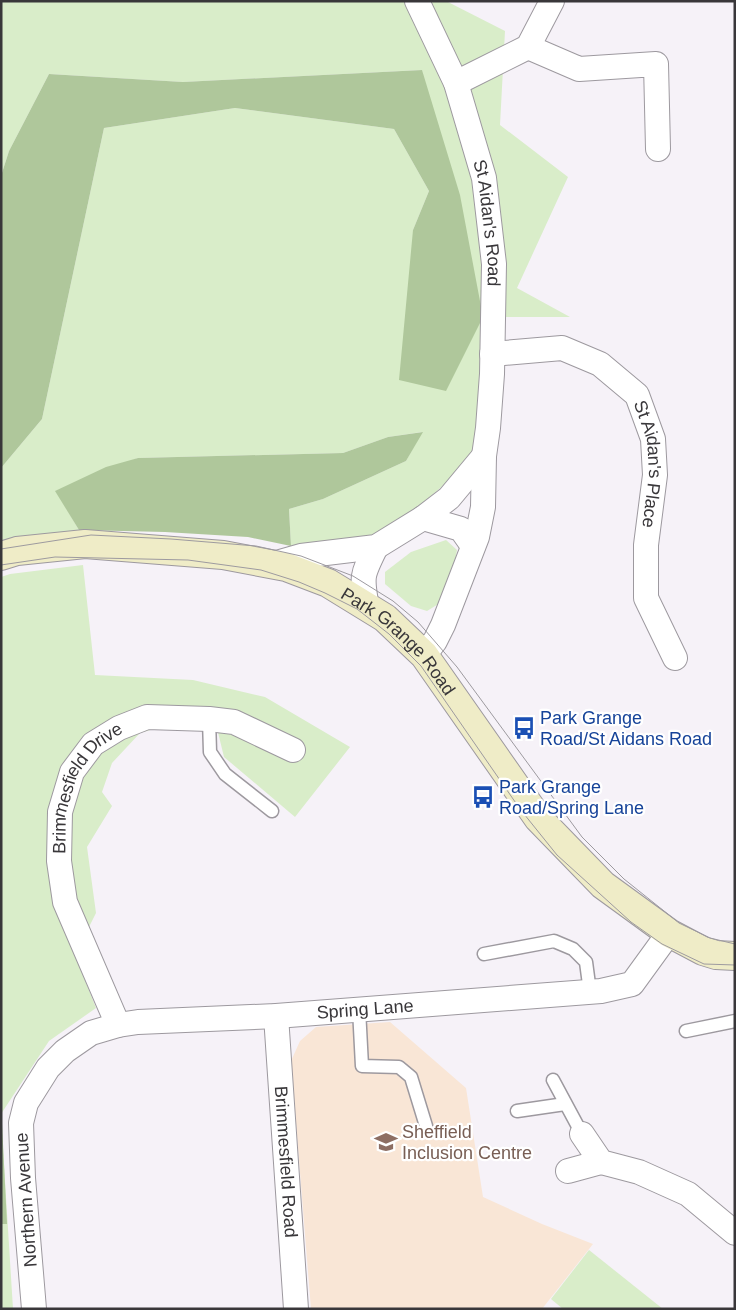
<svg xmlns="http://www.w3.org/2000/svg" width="736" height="1310" viewBox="0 0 736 1310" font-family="Arial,sans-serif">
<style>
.education{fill:#f9e6d6}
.green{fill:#d9edc9}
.forest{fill:#afc79b}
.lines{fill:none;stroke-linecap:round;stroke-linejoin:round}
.lane-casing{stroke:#9d999f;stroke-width:15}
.street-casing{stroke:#9d999f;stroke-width:26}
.secondary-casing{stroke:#9d999f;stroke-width:30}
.lane{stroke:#fff;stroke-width:12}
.street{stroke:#fff;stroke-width:24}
.secondary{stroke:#efecc7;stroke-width:28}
.tram{stroke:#9d9a9f;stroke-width:1}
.labels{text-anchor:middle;stroke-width:4.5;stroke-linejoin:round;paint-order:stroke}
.street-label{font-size:18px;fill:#39373a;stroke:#fff}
.transit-label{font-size:18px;fill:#164399;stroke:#fff;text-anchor:start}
.education-label{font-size:18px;fill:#785e54;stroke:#fff;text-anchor:start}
</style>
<rect width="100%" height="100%" fill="#f6f2f8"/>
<path class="education" d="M390 1022 466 1088 483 1197 542 1224 593 1244 542 1309H311L291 1061 300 1041 316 1027Z"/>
<g class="green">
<path d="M1 1H446L505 31 500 125 568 177 517 288 570 317H483L480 453 406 518 325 561 291 546 289 509 323 499 406 461 422 432 388 437 343 453 138 458 56 491 79 530 1 542V468L42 419 104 128 235 108 394 129 429 191 413 230 446 391 422 70 183 82 49 74 9 151 1 176Z"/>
<path d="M446 540 457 550 454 567 440 603 427 611 411 606 385 584V572L411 552Z"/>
<path d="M83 565 95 675 193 680 265 697 350 747 295 817 224 757 213 712 140 733 112 763 102 792 112 806 87 847 96 913 75 955 96 1008 49 1041 1 1114V577L10 574Z"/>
<path d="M1 1117 13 1309H1Z"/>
<path d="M589 1250 663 1309H563L551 1299Z"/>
</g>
<g class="forest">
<path d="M422 70 460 195 483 317 446 391 399 380 413 230 429 191 394 129 235 108 104 128 42 419 1 468V176L9 151 49 74 183 82Z"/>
<path d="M423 432 406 461 323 499 289 509 291 546 248 537 165 532 79 530 55 491 106 467 138 458 343 453 388 437Z"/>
<path d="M1 1119 2 1124 7 1224H1Z"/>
</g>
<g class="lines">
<defs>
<g id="lane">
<path d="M209 719 210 752 225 774 272 811"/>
<path d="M484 954 554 941 573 949 586 962 590 992"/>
<path d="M359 1009 362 1066 399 1067 411 1077 426 1126"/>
<path d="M686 1031 735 1021"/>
<path d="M553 1080 582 1134"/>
<path d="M517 1111 565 1104"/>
</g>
<g id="street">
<path id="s1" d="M417 1 456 83 484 178 494 264 492 374 488 428 484 456 483 507 477 537 443 625 435 641 424 655"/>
<path d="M528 47 579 69 656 64 658 149"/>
<path d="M456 83 528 47 552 1"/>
<path id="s2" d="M492 354 562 348 600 364 637 395 653 439 655 475 646 545V598L675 658"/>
<path d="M423 518 461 529 473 546"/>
<path d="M273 564 301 556 376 547 423 518 449 498 484 456"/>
<path d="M367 607C361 576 362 575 376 547"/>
<path id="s3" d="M276 1016 296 1309"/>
<path id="s4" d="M118 1025 65 902 59 861 60 812 72 772 93 744 119 728 147 717 209 719 234 722 293 750"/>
<path d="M582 1134 601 1162 639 1172 688 1194 735 1233"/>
<path d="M568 1171 601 1162"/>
<path id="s5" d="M34 1309 23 1178 21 1123 26 1103 48 1068 65 1051 91 1033 118 1025 138 1022 276 1016 601 991 632 984 669 933"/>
</g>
<g id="secondary">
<path id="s6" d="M1 556 17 551 85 544 223 555 286 567 328 583 385 618 424 655 538 818 603 885 669 933 703 951 716 955 735 956"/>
</g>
</defs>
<use href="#lane" class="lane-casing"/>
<use href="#street" class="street-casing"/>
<use href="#secondary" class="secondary-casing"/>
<use href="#lane" class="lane"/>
<use href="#street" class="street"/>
<use href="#secondary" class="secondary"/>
<g class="tram">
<path d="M1 549 91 535 171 539 256 546 301 556 353 576 393 601 418 622 457 667 582 837 624 879 679 923 710 938 735 944"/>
<path d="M1 565 55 557 188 560 261 570 299 582 325 593 357 609 389 634 421 666 520 809 557 855 631 922 662 944 704 964 735 965"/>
</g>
</g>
<defs>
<symbol id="bus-bare" viewBox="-9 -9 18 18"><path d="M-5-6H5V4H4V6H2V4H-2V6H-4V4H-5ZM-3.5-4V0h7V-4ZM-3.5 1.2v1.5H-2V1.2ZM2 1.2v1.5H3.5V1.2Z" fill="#1a4fb4" stroke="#fff" stroke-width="2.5" paint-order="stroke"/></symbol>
<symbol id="school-bare" viewBox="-9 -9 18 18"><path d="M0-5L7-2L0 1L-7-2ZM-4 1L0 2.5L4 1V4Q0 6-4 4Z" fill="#8d6e63" stroke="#fff" stroke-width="2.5" paint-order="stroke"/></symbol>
</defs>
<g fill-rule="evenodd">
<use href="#bus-bare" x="508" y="712" width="32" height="32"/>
<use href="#bus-bare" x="467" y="781" width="32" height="32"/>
<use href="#school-bare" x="370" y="1126" width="32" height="32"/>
</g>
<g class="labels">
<g class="street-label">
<text dy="6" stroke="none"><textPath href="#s1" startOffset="235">St Aidan's Road</textPath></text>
<text dy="6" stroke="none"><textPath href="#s2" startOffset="231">St Aidan's Place</textPath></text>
<text dy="6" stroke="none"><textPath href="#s6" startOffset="425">Park Grange Road</textPath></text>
<text dy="6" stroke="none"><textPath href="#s4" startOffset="258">Brimmesfield Drive</textPath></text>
<text dy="6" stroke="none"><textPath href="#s5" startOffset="580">Spring Lane</textPath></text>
<text dy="6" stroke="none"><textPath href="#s3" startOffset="146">Brimmesfield Road</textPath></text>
<text transform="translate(26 1200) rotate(-94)" y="6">Northern Avenue</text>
</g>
<g class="transit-label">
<text x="540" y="724">Park Grange<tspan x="540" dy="21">Road/St Aidans Road</tspan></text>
<text x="499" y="793">Park Grange<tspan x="499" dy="21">Road/Spring Lane</tspan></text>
</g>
<g class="education-label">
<text x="402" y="1138">Sheffield<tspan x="402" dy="21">Inclusion Centre</tspan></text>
</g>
</g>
<rect width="736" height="1310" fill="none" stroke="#39373a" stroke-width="5"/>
</svg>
